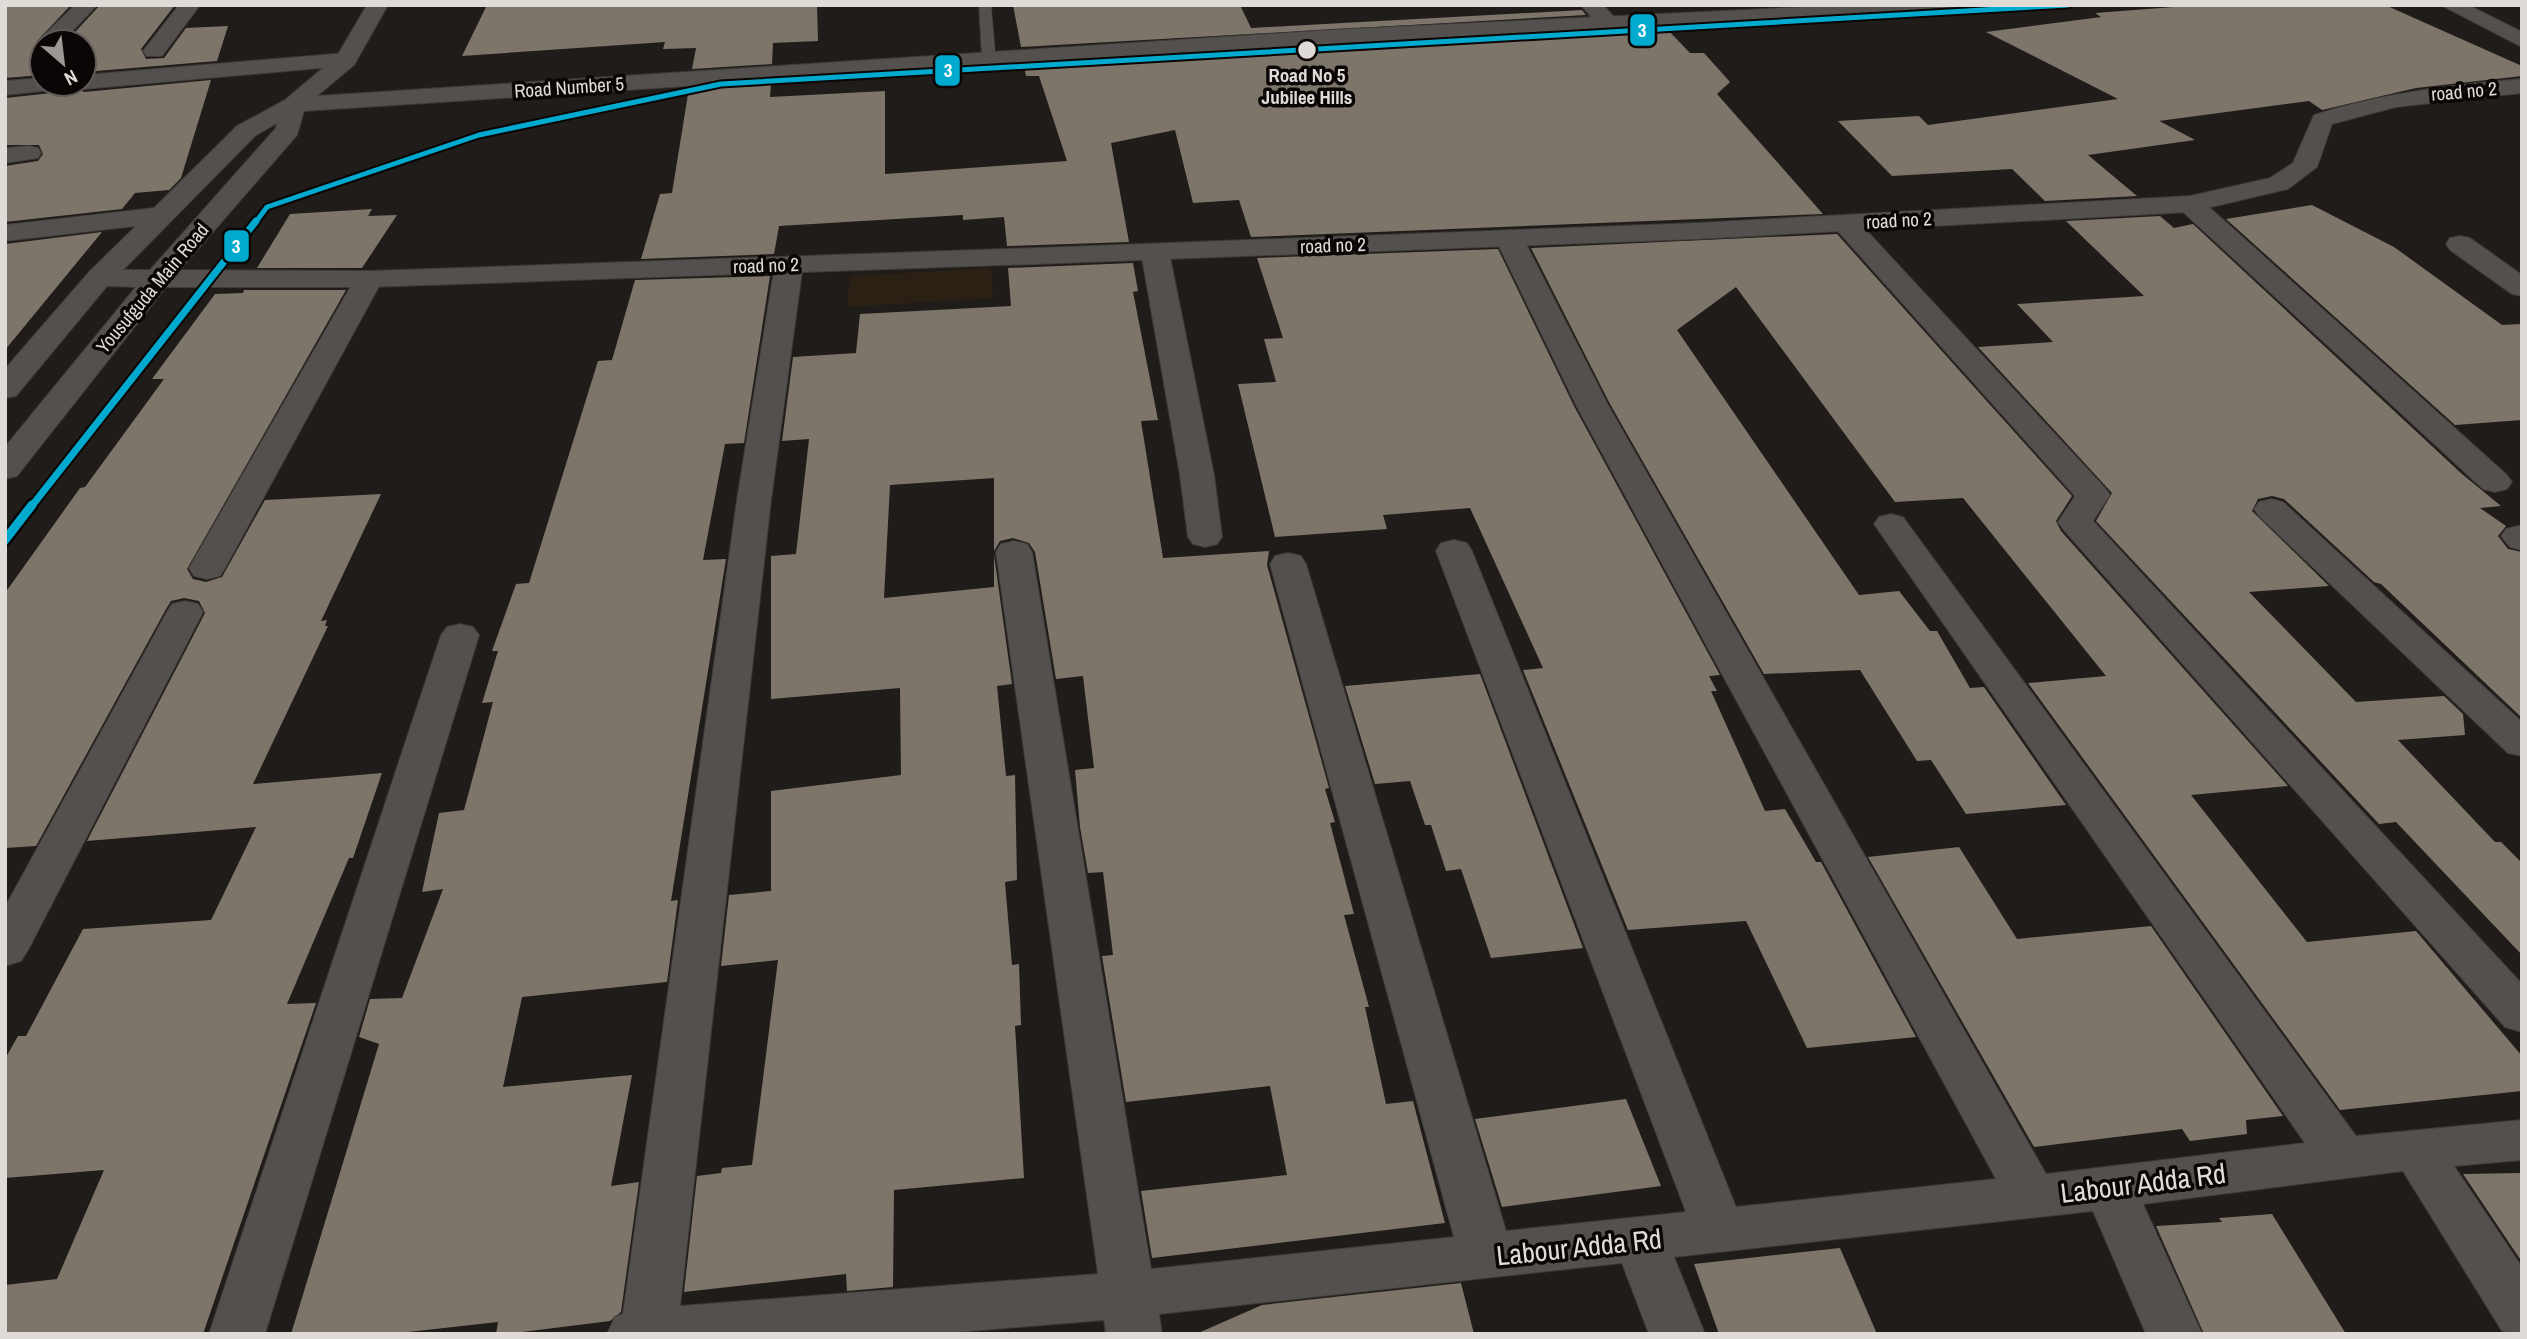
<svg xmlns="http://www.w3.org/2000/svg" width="2527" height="1339" viewBox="0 0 2527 1339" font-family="'Archivo Narrow',sans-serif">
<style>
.medical{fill:#2a2114}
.building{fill:#7d756a}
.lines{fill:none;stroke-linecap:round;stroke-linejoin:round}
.service-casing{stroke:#3c3937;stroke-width:1}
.minor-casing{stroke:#3c3937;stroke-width:2}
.secondary-casing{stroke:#3c3937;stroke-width:2}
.service{fill:#54504e;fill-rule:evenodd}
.minor{fill:#54504e;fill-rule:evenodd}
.secondary{fill:#54504e;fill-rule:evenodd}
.metro-1-far2-casing{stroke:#0a0605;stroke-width:9}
.metro-1-far1-casing{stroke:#0a0605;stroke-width:11}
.metro-1-casing{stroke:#0a0605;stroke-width:14}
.metro-1-far2{stroke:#00a9ce;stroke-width:5}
.metro-1-far1{stroke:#00a9ce;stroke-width:7}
.metro-1{stroke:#00a9ce;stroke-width:9}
.stop-dot{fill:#e1dbd7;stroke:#0a0605;stroke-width:2.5}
.labels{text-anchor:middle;stroke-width:7;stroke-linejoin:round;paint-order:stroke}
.far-stop-label{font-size:19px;font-weight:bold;fill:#e1dbd7;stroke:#0a0605}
.far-street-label{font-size:19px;fill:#e1dbd7;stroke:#0a0605}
.near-street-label{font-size:28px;fill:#e1dbd7;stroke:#0a0605}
.line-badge{stroke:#0a0605;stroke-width:2.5}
.badge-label{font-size:19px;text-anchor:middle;font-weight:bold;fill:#fff}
</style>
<rect width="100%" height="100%" fill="#201c19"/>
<path class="medical" d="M991 268 993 298 847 307 850 276Z"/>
<g class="building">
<path d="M5 5H71L37 41 42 49V75L5 78Z"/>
<path d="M100 5H175L141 49 146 59 164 58 186 28 228 26 217 61 84 72V42H66Z"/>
<path d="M487 5H817L818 41 773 43 772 64 692 69 696 48 663 49 665 42 462 56Z"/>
<path d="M1013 5H1240L1251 28 1582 10 1586 15 1021 47Z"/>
<path d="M2200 5H2385L2522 66V76L2416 88 2322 110 2309 101 2159 121 2152 117 2195 140 2088 155 2137 196 2045 201 2012 169 1892 176 1838 121 1919 116 1928 125 2118 99 1986 32 2101 17 2095 13Z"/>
<path d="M1667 29 1690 53H1704L1730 82 1717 94 1823 214 1251 237 1239 200 1193 203 1175 130 1111 143 1129 242 1007 246 1004 217 963 220V215L779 226 774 254 641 259 660 194 672 193 689 88 771 83 770 97 885 91V174L1067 161 1039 76H1026L1024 67Z"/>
<path d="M211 80 181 178 169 190 135 193 122 209 5 222V166L38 161 43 154 39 145H5V98L61 92 66 84 84 92Z"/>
<path d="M2312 205 2394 247 2502 325 2522 324V420L2455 425 2226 219Z"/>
<path d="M372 209 368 216 397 215 362 268H257L290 214Z"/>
<path d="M2160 216 2174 228 2193 224 2462 474 2501 506 2480 508 2506 526 2498 536 2508 549 2522 552V718L2381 584 2374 582 2284 499 2272 496 2258 499 2252 511 2329 586 2249 592 2356 702 2444 696 2463 714 2465 735 2398 740 2495 842H2501L2522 863V955L2396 822 2379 824 2096 521 2112 493 1978 347 2053 342 2017 304 2144 296 2066 221Z"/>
<path d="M102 232 5 350V244Z"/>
<path d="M1837 234 2072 496 2056 521 2061 531 2288 786 2191 795 2307 942 2416 931 2522 1056V1091L2340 1110 2028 683 2106 676 1963 498 1895 502 1736 287 1677 330 1859 595 1899 591 1930 631H1937L1970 688 1984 687 2066 805 1966 814 1931 760 1917 761 1860 670 1764 674 1610 404 1531 248Z"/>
<path d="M1498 249 1574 406 1720 675 1709 676 1717 691H1711L1765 811 1785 809 1816 862H1821L1916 1037 1807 1048 1746 921 1628 930 1523 670 1543 668 1470 508 1383 515 1387 529 1275 537 1238 384 1276 382 1264 339 1283 338 1257 258Z"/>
<path d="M1133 263 1138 291 1133 292 1158 420 1141 421 1163 558 1269 551 1267 565 1329 788 1325 789 1335 822 1330 823 1354 914 1344 915 1369 1007H1365L1386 1104 1413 1101 1445 1223 1152 1258 1141 1191 1287 1175 1270 1086 1126 1102 1102 956 1113 955 1103 872 1088 873 1080 827 1075 770 1094 768 1083 676 1056 679 1035 552 1029 543 1013 538 1000 541 994 551V478L890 485 884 598 994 587V555L1012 684 997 686 1006 776 1015 775 1017 880 1005 882 1012 965 1019 964 1021 1025 1015 1026 1024 1178 894 1190 893 1287 847 1291 846 1274 684 1292 697 1176 721 1173 722 1168 752 1165 778 960 721 966 729 895 771 891V791L901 775 900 688 771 699V556L796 554 809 439 782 441 793 357 856 353 860 314 1011 306 1008 268Z"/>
<path d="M770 276 744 443 725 444 703 560 726 559 671 901 678 900 667 982 522 997 503 1087 632 1075 611 1186 639 1182 621 1312 610 1321 506 1334H496L498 1322 390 1334H291L379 1044 359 1037 370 999 402 998 443 889 422 892 439 813 464 810 493 702 482 703 498 651H492L516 584 529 583 598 361 612 360 635 280Z"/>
<path d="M244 290H346L187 569 193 579 206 582 222 577 265 500 381 494 321 621 327 620 325 626H328L253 784 382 773 353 858H349L287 1004 316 1003 203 1334H5V1285L57 1279 104 1170 5 1178V1059L18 1036H26L83 929 211 920 256 827 87 841 205 613 199 601 184 598 171 601 165 611 36 846 5 848V593L80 488 85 487 164 379H152L215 294 243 293Z"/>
<path d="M1480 674 1583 948 1491 958 1461 869 1446 871 1431 825H1425L1410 781 1375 784 1345 686Z"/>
<path d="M1959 847 2017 939 2151 926 2283 1116 2246 1120 2247 1134 2190 1141 2182 1129 2034 1147 1868 857Z"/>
<path d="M1626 1099 1661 1186 1502 1207 1475 1119Z"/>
<path d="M2522 1173V1262L2463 1174Z"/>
<path d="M2272 1214 2346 1334H2204L2156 1226 2222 1222 2219 1218Z"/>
<path d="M1840 1248 1877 1334H1719L1694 1264Z"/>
<path d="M1461 1283 1474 1334H1196L1262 1305Z"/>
</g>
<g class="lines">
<defs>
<path id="service" d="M979 5H991L996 61 989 65 982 61Z"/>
<g id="minor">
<path d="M75 5H97L62 42H42V46L39 42 42 37Z"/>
<path d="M179 5H200L162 56H146L143 51Z"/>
<path d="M1581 5H1603L1622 26 1611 32 1603 31Z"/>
<path d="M346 53 354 55 357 60 354 65 84 89 74 84H84V75Z"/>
<path d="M42 78V84H64L61 89 5 95V81Z"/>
<path d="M29 146 38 148 41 153 38 158 5 163V148Z"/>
<path d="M2190 196 2199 198 2507 475 2512 482 2507 489 2495 492 2483 489 2181 210 2177 204 2181 198Z"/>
<path d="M1845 215 1854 217 2105 488 2110 495 2093 521 2522 984V1032L2505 1027 2063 529 2058 522 2075 496 1836 229 1832 223 1836 217Z"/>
<path d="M1509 230 1519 232 1523 238 1608 405 2046 1174 2305 1143 1874 524 1879 517 1891 514 1903 517 2356 1136 2522 1120V1160L2454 1166 2522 1267V1334L2502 1331 2403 1171 2143 1204 2202 1334H2146L2093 1211 1674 1257 1705 1334H1649L1622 1263 1159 1314 1162 1334H1106L1104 1320 934 1334H607L615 1317 623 1314 737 500 775 264 779 258H799L803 264 771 500 680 1306 1098 1274 996 552 1001 544 1014 541 1027 544 1032 552 1151 1269 1454 1237 1270 564 1275 556 1288 553 1301 556 1306 564 1506 1231 1686 1212 1436 551 1441 543 1454 540 1467 543 1472 551 1736 1207 1996 1179 1576 405 1495 238 1499 232Z"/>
<path d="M2460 236 2470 238 2522 275V296L2512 294 2450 250 2446 244 2450 238Z"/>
<path d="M1155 244 1165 246 1169 252 1214 475 1222 537 1217 544 1205 547 1193 544 1188 537 1180 475 1141 252 1145 246Z"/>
<path d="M369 271 379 273 383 279 225 568 220 576 207 579 194 576 189 568 355 279 359 273Z"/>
<path d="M2271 499 2283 502 2522 722V756L2508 753 2259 516 2254 509 2259 502Z"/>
<path d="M2518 526H2522V550L2510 547 2501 536 2506 529Z"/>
<path d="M185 601 198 604 203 612 28 950 21 961 5 966V907L167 612 172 604Z"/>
<path d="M460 624 473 627 479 635 265 1334H209L441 635 447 627Z"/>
</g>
<g id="secondary">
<path d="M367 5H388L354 65 317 96 1330 30 1845 5H1988L1978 11 1330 44 304 111 297 135 180 270 369 271 1064 247 1697 223 2190 196 2270 178 2293 163 2314 115C2382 93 2451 85 2522 79V93L2396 107 2332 124 2317 167 2288 189 2190 212 1697 239 1064 263 369 287H166L17 476 5 479V447L136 287 107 286 16 396 5 398V369L89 272 136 226 5 241V225L154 208 237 126 285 100 337 56ZM277 123 276 128 150 270H123L255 136Z"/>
<path d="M2441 5H2468L2522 32V47Z"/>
</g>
</defs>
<use href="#service" class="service-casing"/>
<use href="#minor" class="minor-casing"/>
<use href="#secondary" class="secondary-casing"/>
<use href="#service" class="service"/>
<use href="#minor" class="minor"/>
<use href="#secondary" class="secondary"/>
<defs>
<path id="metro-1-far2" d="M255 223 267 207 479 135 721 84 2068 5"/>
<path id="metro-1-far1" d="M31 507 256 221"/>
<path id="metro-1" d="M5 540 32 505"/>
</defs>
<use href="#metro-1-far2" class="metro-1-far2-casing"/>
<use href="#metro-1-far1" class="metro-1-far1-casing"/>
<use href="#metro-1" class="metro-1-casing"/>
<use href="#metro-1-far2" class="metro-1-far2"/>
<use href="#metro-1-far1" class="metro-1-far1"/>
<use href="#metro-1" class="metro-1"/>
</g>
<circle class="stop-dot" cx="1307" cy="50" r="10"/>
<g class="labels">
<g class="far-stop-label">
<text x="1307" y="82">Road No 5<tspan x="1307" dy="22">Jubilee Hills</tspan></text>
</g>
<g class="far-street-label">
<text transform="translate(569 87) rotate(-4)" y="7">Road Number 5</text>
<text transform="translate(2464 91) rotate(-5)" y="7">road no 2</text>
<text transform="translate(1899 220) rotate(-3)" y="7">road no 2</text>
<text transform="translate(1333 245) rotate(-2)" y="7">road no 2</text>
<text transform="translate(766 265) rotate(-2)" y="7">road no 2</text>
<text transform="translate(152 288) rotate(-50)" y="7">Yousufguda Main Road</text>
</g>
<g class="near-street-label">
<text transform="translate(2143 1183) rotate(-7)" y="10">Labour Adda Rd</text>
<text transform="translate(1579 1247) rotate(-6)" y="10">Labour Adda Rd</text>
</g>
</g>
<g class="line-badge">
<rect x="1629" y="13" width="27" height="34" rx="7" fill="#00a9ce"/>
<rect x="934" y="54" width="27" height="33" rx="7" fill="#00a9ce"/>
<rect x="223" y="229" width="27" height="34" rx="7" fill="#00a9ce"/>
</g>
<g class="badge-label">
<text x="1642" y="37">3</text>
<text x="948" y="77">3</text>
<text x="236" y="253">3</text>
</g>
<rect width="2527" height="1339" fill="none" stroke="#e1dbd7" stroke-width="14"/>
<g transform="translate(63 63) rotate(152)"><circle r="33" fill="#0a0605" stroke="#605b59" stroke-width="2"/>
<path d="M0-5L12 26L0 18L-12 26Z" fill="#9d9894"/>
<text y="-10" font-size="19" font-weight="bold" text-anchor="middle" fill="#e1dbd7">N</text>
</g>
</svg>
